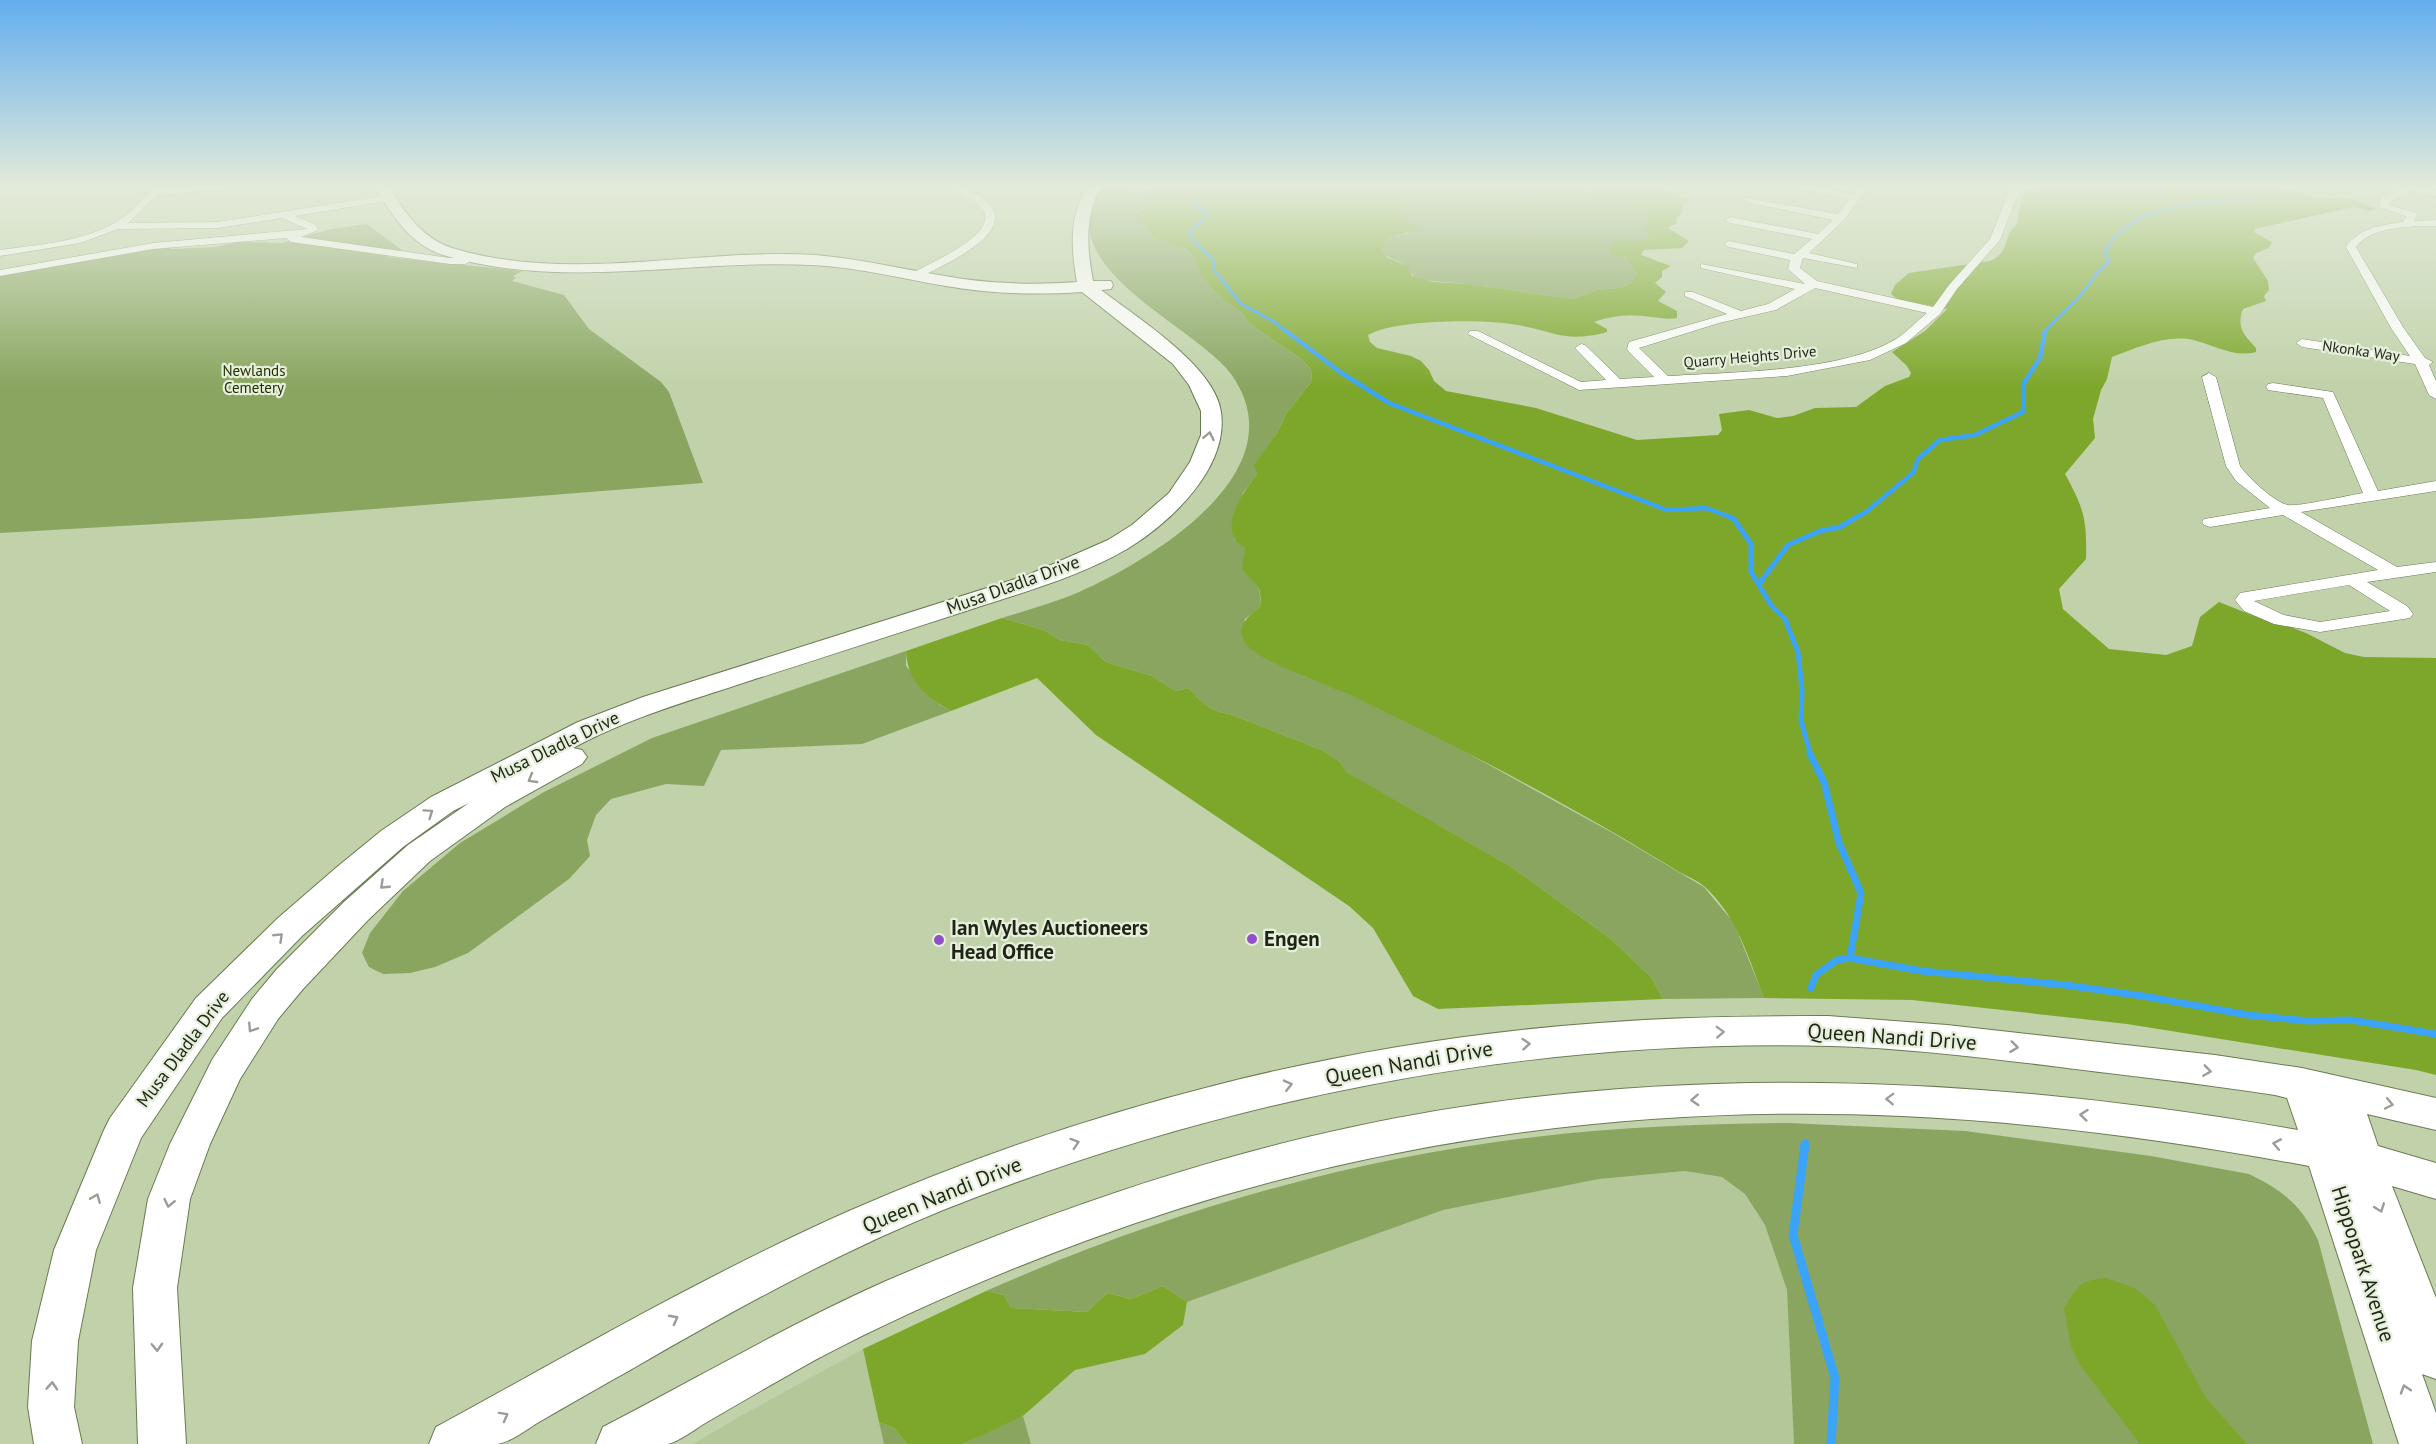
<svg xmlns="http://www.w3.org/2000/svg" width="2436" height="1444" viewBox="0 0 2436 1444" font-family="'PT Sans',sans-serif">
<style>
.built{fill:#b3c798}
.green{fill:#89a560}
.forest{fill:#7da72b}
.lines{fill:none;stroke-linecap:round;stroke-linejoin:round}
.stream-far4{stroke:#3ba4f8;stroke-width:3}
.stream-far3{stroke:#3ba4f8;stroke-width:4.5}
.stream-far2{stroke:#3ba4f8;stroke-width:5}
.stream-far1{stroke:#3ba4f8;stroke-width:7}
.stream{stroke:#3ba4f8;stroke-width:9}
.street-casing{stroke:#6a7a54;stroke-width:1}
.secondary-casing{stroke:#6a7a54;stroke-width:2}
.street{fill:#fff;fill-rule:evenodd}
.secondary{fill:#fff;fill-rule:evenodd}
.oneway{stroke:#9a9d96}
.poi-dot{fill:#9151c6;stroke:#e6efdb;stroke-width:2}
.labels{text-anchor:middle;stroke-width:4.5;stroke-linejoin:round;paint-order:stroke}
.far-street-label{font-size:15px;fill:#1e2515;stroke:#e6efdb}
.far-park-label{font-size:15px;fill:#213000;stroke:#e6efdb}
.street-label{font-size:18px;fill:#1e2515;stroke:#e6efdb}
.near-poi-label{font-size:21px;font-weight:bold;fill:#1e2515;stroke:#e6efdb;text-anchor:start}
.near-street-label{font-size:21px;fill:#1e2515;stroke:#e6efdb}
</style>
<rect width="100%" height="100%" fill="#c1d2aa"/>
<g class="built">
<path d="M1685 1171 1722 1177 1745 1194 1765 1225 1787 1290 1794 1444H1031L1023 1416 1075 1369 1145 1354 1183 1325 1187 1302 1443 1210 1599 1179Z"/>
<path d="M863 1349 884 1444H693L746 1413Z"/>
</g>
<g class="green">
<path d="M1104 186 1157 188V193L1146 199V208L1135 212 1154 239 1186 249 1196 260 1210 287 1227 303 1240 311 1251 325 1302 359 1311 370 1312 381 1286 414 1277 433 1255 465 1257 474 1243 493 1234 538 1245 549 1247 575C1260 584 1261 592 1260 607L1244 620 1301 675 1340 690 1431 733 1611 832 1704 887 1734 923 1764 998 1663 999 1652 978 1611 939 1510 866 1345 772 1340 762 1322 750 1230 714C1210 711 1202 703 1189 688L1176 691 1152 676 1106 662 1088 645 1060 640 1044 630 1002 618C1027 610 1054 603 1079 592 1151 560 1301 471 1231 374 1195 325 1041 264 1104 186Z"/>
<path d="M1399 186H1643V197L1584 191C1605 207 1627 194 1649 206L1651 237 1649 239 1640 241 1624 258H1627L1639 274 1630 284 1618 288 1597 290 1573 299 1468 284 1418 280C1411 276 1410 268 1404 264 1394 259 1389 260 1382 249L1389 238 1409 233 1398 217 1407 209 1406 205 1392 195 1400 188Z"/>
<path d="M367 224 403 251 387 257 522 271 513 276 516 278 512 281 564 295 589 329 661 382 669 392 703 483 260 518 0 533V276L171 246V249L215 247 238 242 282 243 331 229Z"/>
<path d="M906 651V666L940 705 951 711 862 744 721 750 704 786 666 784 611 799 596 815 587 840 590 856 569 879 468 953 435 967 410 973 383 974 369 967 362 953 370 933 403 891 460 843 544 792 652 738Z"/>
<path d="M1788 1123 1965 1131 2151 1156 2249 1174C2284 1191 2301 1205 2318 1240L2373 1444H1794L1787 1290 1765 1225 1745 1194 1722 1177 1685 1171 1599 1179 1443 1210 1187 1302 1163 1286 1131 1299 1107 1293 1087 1312 1011 1308 1004 1295 986 1291C1160 1214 1346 1159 1535 1137 1619 1127 1704 1124 1788 1123Z"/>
<path d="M1023 1416 1031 1444H963Z"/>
<path d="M879 1422 894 1428 907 1444H884Z"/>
</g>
<g class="forest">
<path d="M1151 186H1399L1401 188 1393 195 1406 205 1407 209 1398 217 1419 229 1389 238 1382 249 1388 258 1408 266 1412 276 1432 282 1468 284 1573 299 1597 290 1618 288 1630 284 1638 274 1627 258 1611 254 1609 247C1618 235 1640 246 1651 237L1644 230 1651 222 1646 218 1649 206 1632 201 1598 200 1582 193 1584 191 1643 197V186H1664L1662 188C1670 195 1680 194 1689 199L1682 205 1683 211 1676 219 1677 223 1668 228 1689 241 1682 248 1644 250 1641 255 1671 266 1662 271V277L1655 283 1666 292 1658 301 1677 311V318C1665 320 1655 317 1643 316 1626 314 1611 316 1594 322L1607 329V332C1567 343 1555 332 1518 325 1484 319 1397 319 1368 335L1370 342 1377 348 1411 356 1421 361 1429 370 1434 381 1446 391 1536 408 1637 440 1718 435 1722 430 1719 414 1749 410 1777 418 1793 416 1815 408 1856 407 1885 386 1909 377 1911 373 1907 366 1892 352 1925 331 1947 309 1897 299 1891 294 1895 285 1909 273 1990 261C2008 252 2003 245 2011 231 2014 226 2015 229 2017 223 2020 211 2019 201 2026 190L2043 186H2280L2311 197 2337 199 2338 197 2359 201 2378 209 2369 211 2354 207 2254 229V232L2272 242 2269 248 2256 253 2253 258 2268 281 2269 290 2264 296 2266 301 2243 309C2236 327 2244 335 2256 348V352C2234 358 2214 345 2193 340 2167 334 2136 348 2112 357L2107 379 2101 390 2093 419 2095 438 2065 474C2084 508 2087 520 2086 559L2059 589 2063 609 2109 649 2166 655 2192 646 2200 617 2219 602 2267 621 2283 624 2306 633 2345 653 2364 657 2436 658V1075L2416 1070 2127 1024 1912 1000 1764 998C1749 959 1737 916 1705 887 1698 881 1689 877 1681 873 1663 862 1644 851 1626 840 1537 788 1445 740 1352 696 1329 685 1260 662 1246 644 1235 627 1247 617 1260 607 1263 582 1254 586 1242 569L1245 549C1242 546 1237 543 1235 539 1223 519 1246 489 1257 474L1254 465 1277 433 1286 414 1312 381 1311 370 1302 359 1251 325 1240 311 1227 303 1210 287 1197 267 1196 260 1186 249 1154 239 1142 222 1133 214 1146 208V199L1157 193V188Z"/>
<path d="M1002 618 1044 630 1060 640 1088 645 1106 662 1152 676 1176 691 1189 688C1202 703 1210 711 1230 714L1322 750 1340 762 1346 772 1510 866 1611 939 1652 978 1663 999 1438 1009 1413 996 1373 928 1349 906 1096 735 1037 678 951 711C926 697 907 681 906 651Z"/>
<path d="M2106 1278 2135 1288 2155 1305 2206 1398 2247 1444H2140L2080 1365 2071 1347 2064 1308C2077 1287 2080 1280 2106 1278Z"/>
<path d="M1163 1286 1187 1302 1183 1325 1145 1354 1075 1370 1023 1416 983 1435 963 1444H907L894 1428 879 1422 863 1349 986 1291 1004 1295 1011 1308 1087 1312 1107 1293 1131 1299Z"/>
</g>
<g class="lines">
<g class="stream-far4">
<path d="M1192 186 1190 191 1197 201 1194 204 1208 214 1189 232 1194 241 1214 261V270L1241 304 1273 321 1288 333"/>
<path d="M2044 333C2056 317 2065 312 2078 298 2089 286 2095 272 2109 262L2105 251C2133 201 2201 204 2252 198L2258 187"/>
</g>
<g class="stream-far3">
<path d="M1286 331 1340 372 1389 403 1667 510 1706 508 1733 518"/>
<path d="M1855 518 1866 512 1913 473 1918 459 1940 440 1975 435 2023 412 2024 383 2040 358 2045 331"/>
</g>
<g class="stream-far2">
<path d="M1729 517 1734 519 1751 544V572L1771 605 1785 619 1798 652 1802 690 1801 721 1811 756"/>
<path d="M1759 584 1788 545 1820 531 1840 527 1857 517"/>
</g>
<g class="stream-far1">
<path d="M1810 754 1824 782 1839 843 1861 893 1850 958"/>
<path d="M1811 988 1816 975 1837 960 1850 958 1922 971 2065 985 2143 996 2248 1015 2308 1021 2351 1020 2436 1034"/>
</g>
<path class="stream" d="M1805 1144 1793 1235 1835 1378 1831 1444"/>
<defs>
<g id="street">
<path d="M154 186H165L163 188 230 186 225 189 157 195 128 223 218 222 389 195 394 198 392 200 295 216 316 225 318 230 301 237 450 258H463L474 254 479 257 465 264H450L291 242 286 238 153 249 0 276V270L153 243 307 229 282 218 218 228 118 229 80 243 0 256V250C41 244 90 242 125 216 136 208 145 196 154 186Z"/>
<path d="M944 186C961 186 975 191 987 202 1020 233 941 266 920 277H912V273C929 264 983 240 985 220 986 217 985 214 984 211L973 200Z"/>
<path d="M1787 186H1811L1854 194 1859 186H1869L1844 220 1809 253 1857 264V268L1803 258 1800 268 1817 281 1933 307 1949 285 1990 239 2011 186H2021L2000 240 1957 289 1940 314 1906 343 1870 360 1787 376 1579 390 1468 334 1470 331H1478L1581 382 1606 380 1575 348 1581 344 1585 345 1620 379 1654 377 1629 352 1627 349 1629 342 1727 314 1685 296V292H1693L1741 311 1768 304 1795 289 1701 268V264L1805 284 1788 269 1790 260 1729 247 1724 244 1729 241 1794 254 1812 239 1730 223 1725 220 1730 217 1818 234 1833 220 1746 202V198L1838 214 1850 199ZM1815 288 1927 313C1918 320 1909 330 1899 337 1848 372 1730 372 1668 376L1639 348 1719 323 1776 310Z"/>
<path d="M2399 186H2419L2436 190V196L2412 191 2391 201 2389 205 2416 213 2417 215 2414 221 2436 220V226C2413 226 2371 226 2356 247L2403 327 2425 358 2433 362 2429 365 2436 381V399L2429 395 2415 364 2302 347 2296 343 2302 339 2410 356 2391 328 2346 247C2359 228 2381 225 2403 222L2406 216 2379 207 2382 197 2401 188Z"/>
<path d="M2209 373 2216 377 2240 466C2248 477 2275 503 2288 505 2298 507 2350 495 2363 493L2323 398 2268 390 2266 387 2268 384 2273 383 2333 392 2378 491 2436 481V491L2301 512 2397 567 2436 562V572L2367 582 2407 606 2413 614 2410 618 2320 632 2274 624 2244 611 2235 600 2240 593 2378 570 2283 515 2210 527 2204 525 2202 522 2204 519 2270 508 2236 481 2226 466 2202 377ZM2349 585 2390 611 2320 622 2284 615 2254 601Z"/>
</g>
<g id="secondary">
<path d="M374 186H388C405 212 421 238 452 248 570 284 696 248 815 255 865 259 914 272 963 279 1001 284 1039 285 1077 282 1071 248 1069 217 1087 186H1101C1084 217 1087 248 1093 281H1111L1113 285 1111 289 1101 290C1136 317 1215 366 1221 412 1229 468 1170 523 1127 549 1079 577 1021 593 969 610 895 634 822 658 749 681 689 701 628 718 573 748L582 750 587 757 582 764 505 807 430 861 368 920 303 989 278 1019 240 1079 210 1144 190 1199 177 1288 186 1444H138L133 1288 148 1199 170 1144 212 1060 252 999 277 969 344 902 408 845 469 803 453 811 403 847 302 936 222 1018 141 1138 96 1250 78 1341 74 1407 82 1444H34L28 1407 32 1341 54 1250 104 1130 110 1118 196 998 278 918 337 867 381 831 431 797 578 722 643 697 1028 575 1108 540 1132 525 1169 493 1190 462 1201 435V411L1189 385 1173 364 1082 292C1037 295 991 294 946 286 902 279 858 267 812 265 689 259 563 291 443 255 409 244 392 214 374 186Z"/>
<path d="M1828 1016 1947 1025 2215 1055 2302 1068 2436 1098V1130L2367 1114 2378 1146 2436 1163V1199L2392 1186 2436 1298V1379L2422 1374 2436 1413V1444H2399L2309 1166C2175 1141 2038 1122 1902 1116 1624 1103 1345 1144 1085 1241 993 1275 902 1314 815 1360 779 1380 743 1401 707 1422 695 1429 680 1441 668 1444 653 1444 613 1444 596 1444L603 1427C698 1378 789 1324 886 1281 1035 1217 1189 1162 1348 1128 1661 1060 1984 1075 2298 1130L2287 1098 2275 1095C2198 1083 2121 1075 2044 1065 1974 1057 1903 1048 1832 1046 1527 1038 1225 1098 943 1210 835 1254 732 1311 632 1369 601 1386 570 1404 539 1422 527 1429 511 1442 497 1444 476 1444 451 1444 429 1444L436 1427C572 1353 707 1274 849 1211 1084 1108 1342 1041 1599 1023 1675 1017 1751 1016 1828 1016Z"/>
</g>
</defs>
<use href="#street" class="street-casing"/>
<use href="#secondary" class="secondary-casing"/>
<use href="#street" class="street"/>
<use href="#secondary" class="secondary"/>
</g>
<defs><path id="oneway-chevron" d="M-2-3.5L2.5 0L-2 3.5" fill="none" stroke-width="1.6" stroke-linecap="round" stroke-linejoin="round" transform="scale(1.5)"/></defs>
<g class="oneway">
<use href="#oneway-chevron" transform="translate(1209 436) rotate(-78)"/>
<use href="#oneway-chevron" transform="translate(532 779) rotate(150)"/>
<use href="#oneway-chevron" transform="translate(429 813) rotate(-35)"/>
<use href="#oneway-chevron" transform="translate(384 885) rotate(137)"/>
<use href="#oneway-chevron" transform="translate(279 937) rotate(-44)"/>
<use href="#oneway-chevron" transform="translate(252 1028) rotate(123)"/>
<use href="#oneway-chevron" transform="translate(1720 1032) rotate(-2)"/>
<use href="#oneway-chevron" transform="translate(1526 1044) rotate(-5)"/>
<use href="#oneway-chevron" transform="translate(2014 1047) rotate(7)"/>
<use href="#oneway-chevron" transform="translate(2207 1071) rotate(8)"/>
<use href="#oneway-chevron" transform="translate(1288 1085) rotate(-13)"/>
<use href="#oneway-chevron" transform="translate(1890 1099) rotate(-178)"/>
<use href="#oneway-chevron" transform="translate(1695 1100) rotate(177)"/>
<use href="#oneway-chevron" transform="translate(2389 1104) rotate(12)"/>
<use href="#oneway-chevron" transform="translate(2084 1115) rotate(-174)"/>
<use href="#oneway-chevron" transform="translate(1075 1143) rotate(-18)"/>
<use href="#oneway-chevron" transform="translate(2277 1144) rotate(-169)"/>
<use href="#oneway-chevron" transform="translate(96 1198) rotate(-68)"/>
<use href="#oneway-chevron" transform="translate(169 1203) rotate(102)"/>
<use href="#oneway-chevron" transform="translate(2380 1208) rotate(69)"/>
<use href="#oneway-chevron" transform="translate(674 1319) rotate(-28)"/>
<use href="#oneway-chevron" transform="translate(157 1347) rotate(88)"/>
<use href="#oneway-chevron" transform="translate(52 1386) rotate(-86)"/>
<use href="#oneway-chevron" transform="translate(2405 1389) rotate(-108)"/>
<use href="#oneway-chevron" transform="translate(504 1416) rotate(-29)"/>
</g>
<linearGradient id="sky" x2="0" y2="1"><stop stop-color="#63aeee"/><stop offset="0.48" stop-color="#e3ebd9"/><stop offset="1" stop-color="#e3ebd9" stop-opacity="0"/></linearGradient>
<rect width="2436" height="388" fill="url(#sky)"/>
<g class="poi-dot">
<circle cx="1252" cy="939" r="6"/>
<circle cx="939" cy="940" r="6"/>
</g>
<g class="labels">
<g class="far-street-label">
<text transform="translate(2361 351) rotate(8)" y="5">Nkonka Way</text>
<text transform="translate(1750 357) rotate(-5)" y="5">Quarry Heights Drive</text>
</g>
<g class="far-park-label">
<text x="254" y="376">Newlands<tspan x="254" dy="17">Cemetery</tspan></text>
</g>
<g class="street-label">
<text transform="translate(1013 585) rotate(-20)" y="6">Musa Dladla Drive</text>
<text transform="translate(555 747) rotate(-26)" y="6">Musa Dladla Drive</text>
<text transform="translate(183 1049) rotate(-53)" y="6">Musa Dladla Drive</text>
</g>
<g class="near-poi-label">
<text x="951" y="935">Ian Wyles Auctioneers<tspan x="951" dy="24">Head Office</tspan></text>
<text x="1264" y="946">Engen</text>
</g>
<g class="near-street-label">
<text transform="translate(1892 1037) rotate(4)" y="7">Queen Nandi Drive</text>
<text transform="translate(1409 1063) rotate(-10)" y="7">Queen Nandi Drive</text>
<text transform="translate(942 1195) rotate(-22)" y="7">Queen Nandi Drive</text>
<text transform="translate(2363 1264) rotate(72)" y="7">Hippopark Avenue</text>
</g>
</g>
</svg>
